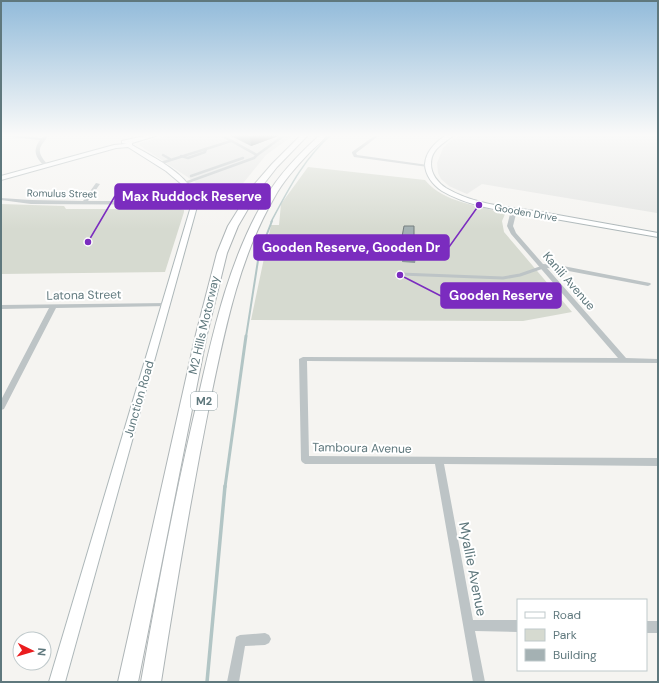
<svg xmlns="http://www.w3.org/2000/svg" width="659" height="683" viewBox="0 0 659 683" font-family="'DM Sans',sans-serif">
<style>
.built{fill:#e5e6e4}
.green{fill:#d6dad0}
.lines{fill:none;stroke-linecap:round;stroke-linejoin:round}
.stream-far3{stroke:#b2c5c5;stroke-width:1.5}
.stream-far2{stroke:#b2c5c5;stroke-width:2}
.stream-far1{stroke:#b2c5c5;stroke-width:3}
.stream{stroke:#b2c5c5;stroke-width:3.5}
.secondary-casing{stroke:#adb7b9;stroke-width:2}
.highway-casing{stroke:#aeb5b7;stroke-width:2}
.lane-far1{stroke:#bdc4c6;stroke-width:2.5}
.lane{stroke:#bdc4c6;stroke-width:3}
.street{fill:#bdc4c6;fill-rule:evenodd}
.secondary{fill:#fff;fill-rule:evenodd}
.highway{fill:#fff;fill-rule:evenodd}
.wall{fill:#8d989a}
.shaded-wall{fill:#737c7d}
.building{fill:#a4b1b3;stroke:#737c7d}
.labels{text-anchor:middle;stroke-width:4;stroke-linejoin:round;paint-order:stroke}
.far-street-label{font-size:10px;fill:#5f787d;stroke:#fff}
.shield{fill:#fff;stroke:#8fa0a4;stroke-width:1}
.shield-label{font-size:11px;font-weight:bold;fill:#5f787d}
.street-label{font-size:12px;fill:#5f787d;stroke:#fff}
.near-street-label{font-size:14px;fill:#5f787d;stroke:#fff}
.leader{fill:none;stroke:#7b2cbf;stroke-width:1.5}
.callout-dot{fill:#7b2cbf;stroke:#fff;stroke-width:1.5}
.callout{fill:#7b2cbf;stroke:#7b2cbf;stroke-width:1.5}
.callout-label{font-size:13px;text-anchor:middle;font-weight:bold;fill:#fff}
</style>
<rect width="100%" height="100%" fill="#f5f4f1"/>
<g class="built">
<path d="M172 134H295L266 155 236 192 205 195 195 182 139 145 140 143Z"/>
<path d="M462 134H658L657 213 482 184 467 194 460 191 449 186 441 179 438 173 437 163 443 148 450 141Z"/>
</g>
<g class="green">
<path d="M308 167 425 180C445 204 478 204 505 214L502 221 504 232 572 312 523 321 251 320 271 225H279L281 204Z"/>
<path d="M1 204 64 206 66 209H161L176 208 184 210V212L165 272 1 274Z"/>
</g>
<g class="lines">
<path class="stream-far3" d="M271 222C288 190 304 158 332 134"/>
<path class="stream-far2" d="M246 337 259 254 272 221"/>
<path class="stream-far1" d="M225 487 246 336"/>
<path class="stream" d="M207 682 225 486"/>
<defs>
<g id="secondary">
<path d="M153 134H162L132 143V145C156 159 190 174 198 203L65 682H49L192 203 189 194 185 187 166 171 128 147 116 148 1 180V176L114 145 125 144H127L122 143V141Z"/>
<path d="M448 134H455C445 143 431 148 431 164 431 174 438 183 446 188 475 205 509 207 541 212 580 219 619 226 658 233V237C618 230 578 223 538 216 506 211 471 208 442 191 433 185 425 175 425 164 426 150 438 140 448 134Z"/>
</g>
<g id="highway">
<path d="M302 134H309L277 167 259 190 238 226 227 253 207 334 138 682H118L196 334 217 253 228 226 253 186 272 164Z"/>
<path d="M321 134H328C323 141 315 147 309 153 296 167 283 181 274 198 239 258 225 329 211 396 192 491 176 586 161 682H141C158 586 176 490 199 394 214 328 230 257 266 197 280 173 300 153 321 134Z"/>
</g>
</defs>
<use href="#secondary" class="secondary-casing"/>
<use href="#highway" class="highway-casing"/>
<g class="lane-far1">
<path d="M163 155 170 159"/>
<path d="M257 155 286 134"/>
<path d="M181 156 188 158 205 152 206 149"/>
<path d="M158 164 231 141"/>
<path d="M191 176 243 158"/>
<path d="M185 183 254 158 257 155 219 134"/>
</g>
<path class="lane" d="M400 274 503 278 520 275 543 267"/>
<g class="street">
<path d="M1 134 42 138 46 134H50C39 148 35 150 48 165L44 166C36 157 32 151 40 140L1 136Z"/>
<path d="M377 134H381L356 153 357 155 428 165 430 166 428 167 354 157 352 153V152Z"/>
<path d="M96 183 100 184 88 201H195L198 203 195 205 31 204 1 200V198L31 200 83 201Z"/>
<path d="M514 208 517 210 513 226 516 233 543 264 558 265 650 283 651 284 650 285 648 286 558 269 547 268 626 358 658 359V363L307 361 309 456 658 458V466L444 464 473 620H518V632L475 631 485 682H473L435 464H305L302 462 301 460 299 359 303 357 618 358 511 234 507 226 511 210Z"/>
<path d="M167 303 169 304 170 305 169 306 56 308 5 407 4 409 1 410V400L49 308 1 309V305Z"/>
<rect x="646" y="621" width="12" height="12"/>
<path d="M265 633 269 635 271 639 269 643 265 645 245 646 239 682H227L236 637 240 635Z"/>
</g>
<use href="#secondary" class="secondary"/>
<use href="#highway" class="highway"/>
</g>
<g class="wall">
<path d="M227 134H282L278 136 251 146Z"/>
<path d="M401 242 417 252 415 263 402 262 403 255H401L400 252Z"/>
</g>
<path class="shaded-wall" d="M259 134H282L278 136 251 146 250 137Z"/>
<g class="building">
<path d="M243 134H259L250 137Z"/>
<path d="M404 226H414V236H416L417 252 403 251 404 244H402L401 242Z"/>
</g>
<linearGradient id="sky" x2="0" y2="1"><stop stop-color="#92bbda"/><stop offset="0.59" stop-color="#fafaf9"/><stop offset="1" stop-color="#fafaf9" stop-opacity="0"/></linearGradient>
<rect width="659" height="229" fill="url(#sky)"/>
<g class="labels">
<g class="far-street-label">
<text transform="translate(62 193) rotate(1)" y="4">Romulus Street</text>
<text transform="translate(526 212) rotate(10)" y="4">Gooden Drive</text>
</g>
<rect class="shield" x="191" y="392" width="26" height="18" rx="3"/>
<g class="shield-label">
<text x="204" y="405">M2</text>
</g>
<g class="street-label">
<text transform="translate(569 281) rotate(49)" y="4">Kanili Avenue</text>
<text transform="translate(84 295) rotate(-1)" y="4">Latona Street</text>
<text transform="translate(204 325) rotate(-77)" y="4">M2 Hills Motorway</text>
<text transform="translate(139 399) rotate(-74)" y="4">Junction Road</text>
<text transform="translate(362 448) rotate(1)" y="4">Tamboura Avenue</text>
</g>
<g class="near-street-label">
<text transform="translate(473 569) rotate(79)" y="5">Myallie Avenue</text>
</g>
</g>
<path class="leader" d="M88 242L115 196M479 205L449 247M400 275L441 296"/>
<g class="callout-dot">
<circle cx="88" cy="242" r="4"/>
<circle cx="479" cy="205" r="4"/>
<circle cx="400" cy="275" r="4"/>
</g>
<g class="callout">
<rect x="115" y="184" width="155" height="25" rx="4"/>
<rect x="254" y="235" width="195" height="25" rx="4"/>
<rect x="441" y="283" width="120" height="25" rx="4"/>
</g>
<g class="callout-label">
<text x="192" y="201">Max Ruddock Reserve</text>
<text x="351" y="252">Gooden Reserve, Gooden Dr</text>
<text x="501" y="300">Gooden Reserve</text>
</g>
<rect width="659" height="683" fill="none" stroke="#5f787d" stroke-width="4"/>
<rect x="517" y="599" width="130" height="72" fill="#ffffff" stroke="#bfc9cb"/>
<rect x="525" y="612" width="20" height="6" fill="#ffffff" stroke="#bfc9cb"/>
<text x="553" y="619" font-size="12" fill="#5f787d">Road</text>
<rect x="525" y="629" width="20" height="12" fill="#d6dad0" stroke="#bfc9cb"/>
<text x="553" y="639" font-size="12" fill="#5f787d">Park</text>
<rect x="525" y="649" width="20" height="12" fill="#a4b1b3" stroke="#bfc9cb"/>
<text x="553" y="659" font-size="12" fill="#5f787d">Building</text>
<g transform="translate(32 651) rotate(95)"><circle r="19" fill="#ffffff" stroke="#bfc9cb"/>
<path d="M0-3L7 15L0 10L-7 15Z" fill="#ea1c1e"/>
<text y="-6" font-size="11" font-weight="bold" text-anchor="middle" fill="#5f787d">N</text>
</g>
</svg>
